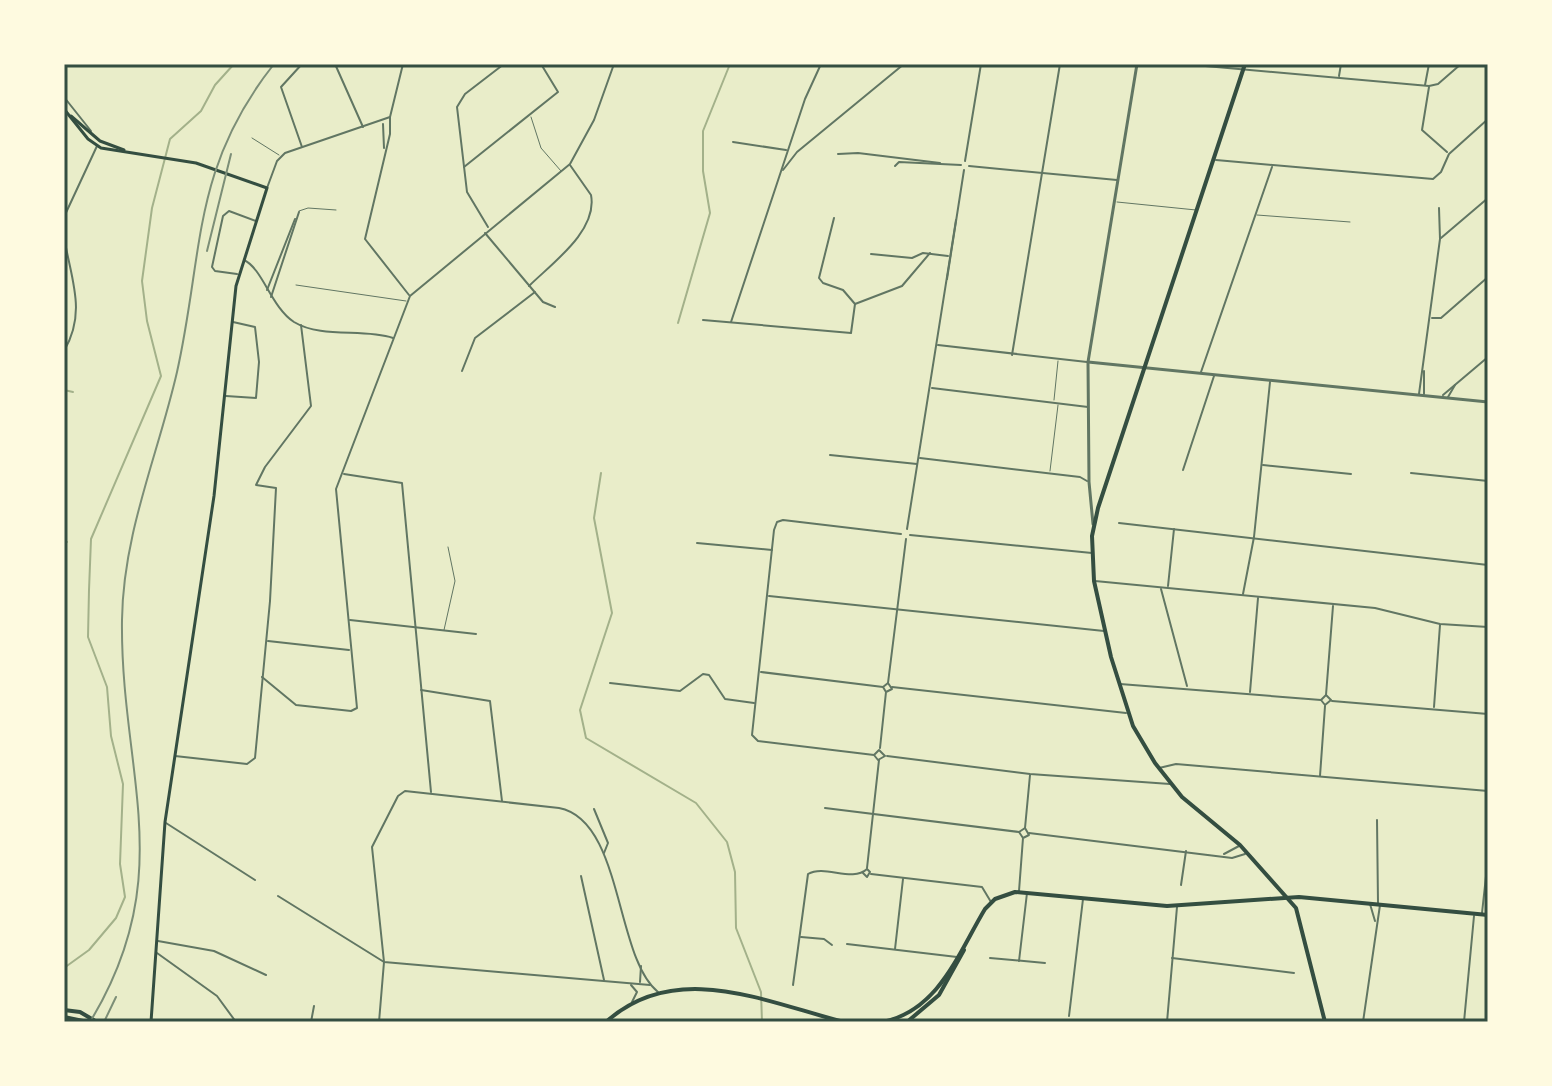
<svg xmlns="http://www.w3.org/2000/svg" width="1552" height="1086" viewBox="0 0 1552 1086" font-family="'Times New Roman',serif">
<style>
.lines{fill:none;stroke-linecap:round;stroke-linejoin:round}
.stream{stroke:#a3b18a;stroke-width:2}
.service{stroke:#617663;stroke-width:1}
.minor{stroke:#617663;stroke-width:2}
.tertiary{stroke:#617663;stroke-width:3}
.secondary{stroke:#344e41;stroke-width:3}
.primary{stroke:#344e41;stroke-width:4}
.rail{stroke:#7c8e77;stroke-width:2}
.neatline{fill:none;stroke:#344e41;stroke-width:3}
</style>
<rect width="100%" height="100%" fill="#e9edc9"/>
<g class="lines">
<g class="stream">
<path d="M678 323 710 213 703 171V131L730 64"/>
<path d="M64 390 73 392"/>
<path d="M601 473 594 518 612 613 580 710 586 738 696 803 727 842 735 872 736 928 761 992 762 1022"/>
<path d="M64 541 67 542"/>
<path d="M64 968 89 950 116 918 125 897 120 864 123 784 111 736 107 687 88 637 89 590 91 539 161 376 147 321 142 281 152 208 170 139 201 111 215 85 234 64"/>
</g>
<g class="service">
<path d="M531 117 541 148 561 171"/>
<path d="M252 138 279 155"/>
<path d="M1117 202 1196 210"/>
<path d="M299 211 308 208 336 210"/>
<path d="M1257 215 1350 222"/>
<path d="M296 285 406 301"/>
<path d="M1054 400 1058 361"/>
<path d="M1050 471 1058 405"/>
<path d="M444 630 455 581 448 547"/>
</g>
<g class="minor">
<path d="M302 64 281 87 302 147"/>
<path d="M335 64 363 127"/>
<path d="M1183 64 1429 86 1438 84 1461 64"/>
<path d="M1339 76 1341 64"/>
<path d="M1425 85 1429 64"/>
<path d="M1429 87 1422 130 1447 152"/>
<path d="M64 97 91 131"/>
<path d="M390 117V134L365 239 409 295"/>
<path d="M383 124 384 148"/>
<path d="M733 142 786 150"/>
<path d="M838 154 858 153 940 163"/>
<path d="M1216 160 1433 179 1441 172 1449 154 1488 119"/>
<path d="M965 161 981 64"/>
<path d="M895 166 899 162 961 165"/>
<path d="M969 166 1117 180"/>
<path d="M464 167 558 92 541 64"/>
<path d="M783 170 797 152 904 64"/>
<path d="M267 188 277 161 285 153 390 117 403 64"/>
<path d="M64 217 97 146"/>
<path d="M488 227 467 192 457 107 465 94 504 64"/>
<path d="M485 233 543 302 555 307"/>
<path d="M64 237C71 279 87 312 64 351"/>
<path d="M1441 238 1488 198"/>
<path d="M871 254 912 258 923 253 948 256"/>
<path d="M244 260C263 269 271 307 294 322 322 339 363 328 393 338"/>
<path d="M237 274 215 271 212 267 223 216 229 211 256 221"/>
<path d="M947 279 964 170"/>
<path d="M529 286C551 264 598 231 591 195L570 165"/>
<path d="M267 290 295 219"/>
<path d="M271 297 299 212"/>
<path d="M855 304 902 286 930 253"/>
<path d="M1432 318H1441L1488 277"/>
<path d="M703 320 851 333 855 304 843 290 823 283 819 278 834 218"/>
<path d="M731 322 805 99 821 64"/>
<path d="M938 345 1087 362"/>
<path d="M1012 355 1060 64"/>
<path d="M462 371 475 338 535 292"/>
<path d="M1424 371V394"/>
<path d="M1201 372 1272 167"/>
<path d="M932 388 1088 407"/>
<path d="M1419 394 1440 239 1439 208"/>
<path d="M1443 395 1488 357"/>
<path d="M226 396 256 398 259 362 255 327 233 322"/>
<path d="M1448 397 1455 385"/>
<path d="M830 455 917 464"/>
<path d="M920 458 1080 477 1087 481"/>
<path d="M1263 465 1351 474"/>
<path d="M1183 470 1214 376"/>
<path d="M1411 473 1488 481"/>
<path d="M344 474 402 483 431 792"/>
<path d="M1119 523 1488 565"/>
<path d="M907 529 956 220"/>
<path d="M910 535 1092 553"/>
<path d="M697 543 772 550"/>
<path d="M1095 581 1375 608 1440 624 1488 627"/>
<path d="M1168 586 1174 529"/>
<path d="M1161 589 1187 686"/>
<path d="M1243 594 1254 537 1270 382"/>
<path d="M769 596 1104 631"/>
<path d="M350 620 476 634"/>
<path d="M268 641 349 650"/>
<path d="M761 672 883 687"/>
<path d="M262 677 296 705 351 711 357 708 336 489 410 296 570 164 594 120 614 64"/>
<path d="M610 683 680 691 703 674 709 675 725 699 754 703"/>
<path d="M888 683 906 539"/>
<path d="M1120 684 1321 700 1325 705 1331 700 1326 695 1321 700"/>
<path d="M892 687 1126 713"/>
<path d="M421 690 490 701 502 801"/>
<path d="M1250 692 1258 598"/>
<path d="M1326 695 1333 606"/>
<path d="M1332 701 1488 714"/>
<path d="M1434 707 1440 625"/>
<path d="M880 748 886 692 883 687 888 683 892 689 886 692"/>
<path d="M874 755 879 750 885 756 878 760 874 755 758 741 752 735 774 530 777 522 783 520 901 534"/>
<path d="M175 756 247 764 255 758 270 601 276 488 256 485 265 467 311 406 301 325"/>
<path d="M887 756 1030 774 1170 784"/>
<path d="M1159 768 1176 764 1488 791"/>
<path d="M1320 776 1325 706"/>
<path d="M825 808 1019 832"/>
<path d="M594 809 608 843 604 853"/>
<path d="M1377 820 1378 903"/>
<path d="M166 823 255 880"/>
<path d="M1025 828 1030 775"/>
<path d="M1029 833 1232 858 1245 854"/>
<path d="M1224 854 1239 846"/>
<path d="M867 868 879 760"/>
<path d="M871 874 982 887 991 902"/>
<path d="M581 876 604 980"/>
<path d="M1181 885 1186 851"/>
<path d="M1019 891 1023 838 1019 832 1025 828 1029 835 1023 838"/>
<path d="M278 896 384 962 650 985"/>
<path d="M1370 904 1375 921"/>
<path d="M1482 913 1488 858"/>
<path d="M801 937 824 939 832 945"/>
<path d="M158 941 214 951 266 975"/>
<path d="M847 944 957 957"/>
<path d="M895 949 903 879"/>
<path d="M157 953 217 996 236 1022"/>
<path d="M990 958 1045 963"/>
<path d="M1172 958 1294 973"/>
<path d="M1019 961 1027 893"/>
<path d="M640 982 641 966"/>
<path d="M631 985 637 992 632 1002"/>
<path d="M793 985 808 874C825 864 852 883 867 869L870 872 867 877 863 873"/>
<path d="M1069 1016 1083 899"/>
<path d="M311 1022 314 1006"/>
<path d="M379 1022 384 962 372 847 398 796 405 791 559 808C623 820 615 958 658 992"/>
<path d="M643 1022V1020"/>
<path d="M1167 1022 1177 907"/>
<path d="M1363 1022 1380 905"/>
<path d="M1464 1022 1474 916"/>
</g>
<g class="tertiary">
<path d="M1088 362 1488 402"/>
<path d="M1093 524 1089 482 1088 362 1137 64"/>
</g>
<g class="secondary">
<path d="M64 109 88 139 101 148 196 163 267 188 236 286 214 496 165 822 151 1022"/>
<path d="M71 116 100 141 124 150"/>
</g>
<g class="primary">
<path d="M1245 64 1098 508 1092 536 1094 581 1111 657 1133 726 1155 763 1182 797 1240 845 1296 908 1325 1022"/>
<path d="M64 1010 80 1012 97 1022"/>
<path d="M64 1017 88 1022"/>
<path d="M606 1022C676 959 765 1002 844 1022"/>
<path d="M850 1022H857"/>
<path d="M883 1022C939 1010 958 954 985 909L995 899 1015 892 1167 906 1299 897 1488 915"/>
<path d="M907 1022 939 995 964 950"/>
</g>
<g class="rail">
<path d="M207 251 231 154"/>
<path d="M90 1022C180 874 120 773 122 620 123 533 158 455 177 372 204 251 191 169 274 64"/>
<path d="M104 1022 116 997"/>
</g>
</g>
<rect width="1552" height="1086" fill="none" stroke="#fefae0" stroke-width="132"/>
<rect x="66" y="66" width="1420" height="954" class="neatline"/>
</svg>
